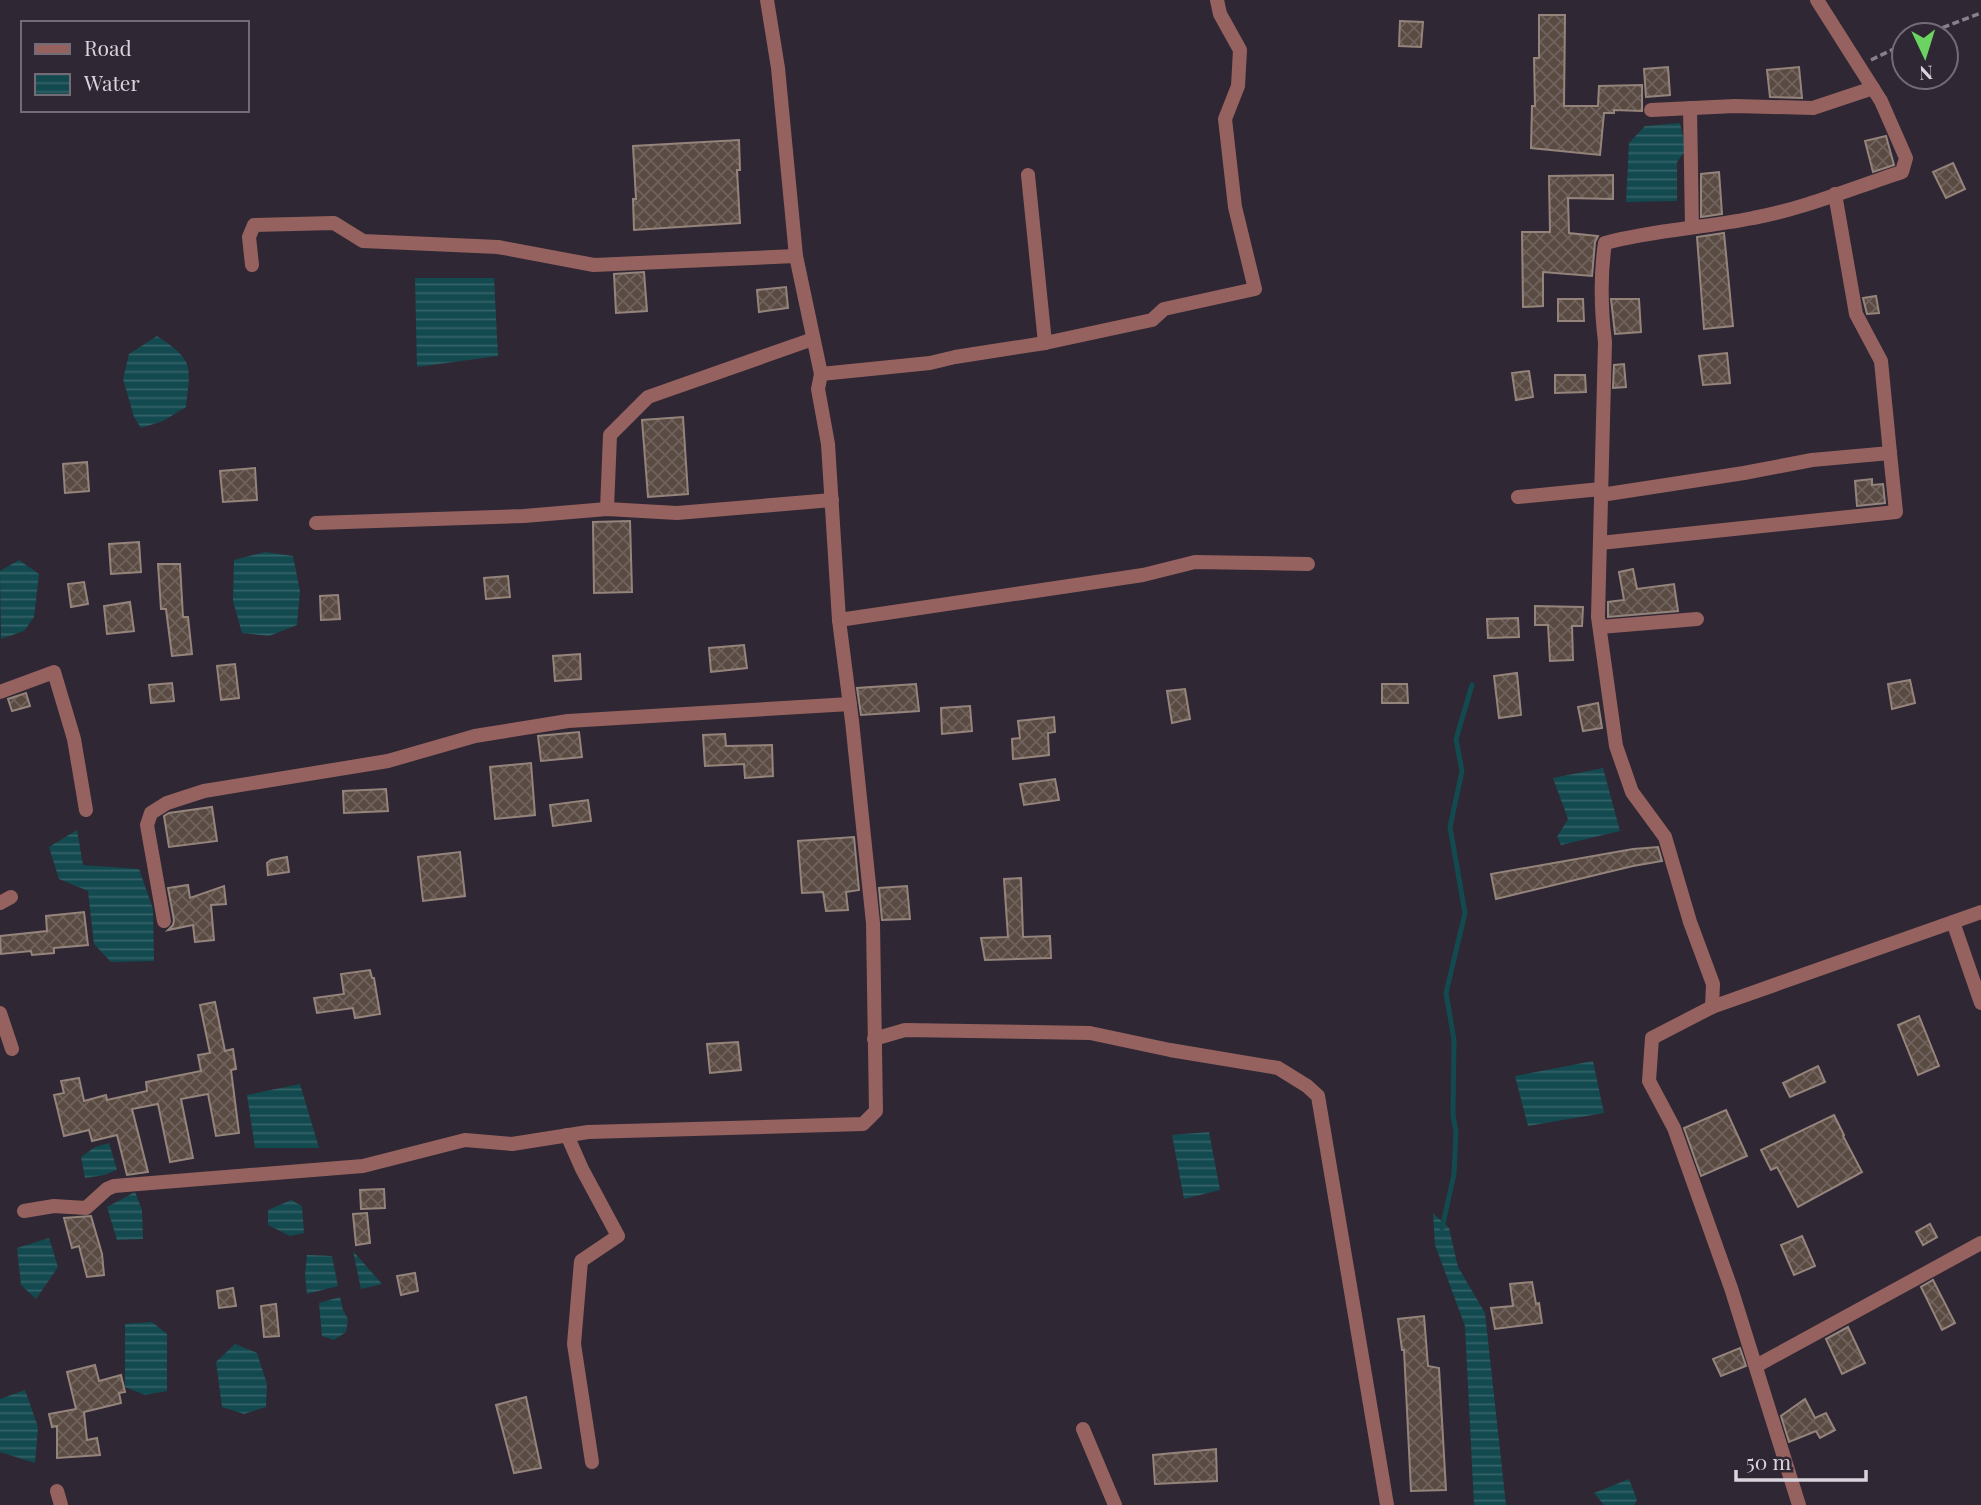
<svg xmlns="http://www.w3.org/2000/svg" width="1981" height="1505" viewBox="0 0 1981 1505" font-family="'Playfair Display',serif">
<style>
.water{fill:url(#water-rules)}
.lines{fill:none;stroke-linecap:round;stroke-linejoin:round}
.stream{stroke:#134a50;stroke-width:5}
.building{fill:url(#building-cross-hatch);stroke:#95847c;stroke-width:2}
.path{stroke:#87818b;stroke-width:3.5;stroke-dasharray:7 3.5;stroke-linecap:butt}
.street{stroke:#96625f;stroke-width:14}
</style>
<defs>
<pattern id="water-rules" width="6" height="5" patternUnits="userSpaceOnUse" patternTransform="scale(1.75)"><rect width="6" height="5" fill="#134a50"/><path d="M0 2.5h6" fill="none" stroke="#356369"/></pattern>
<pattern id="building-cross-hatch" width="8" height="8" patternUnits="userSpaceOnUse" patternTransform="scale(1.75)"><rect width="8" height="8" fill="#594a42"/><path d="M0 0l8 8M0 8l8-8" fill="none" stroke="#70635d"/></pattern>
</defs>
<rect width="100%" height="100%" fill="#2f2733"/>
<g class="water">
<path d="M1680 123 1686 150 1677 162V201L1626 202 1629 143 1645 126Z"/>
<path d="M415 278H494L498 356 417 367Z"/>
<path d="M157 336C194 360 191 366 186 407L163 421 141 428 134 417 123 379 129 354Z"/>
<path d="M265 552 293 556 300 591 297 625 269 636 242 633 233 601 234 560Z"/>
<path d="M19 560 39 574 34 617 24 631 1 639 0 571Z"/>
<path d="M1603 768 1620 831 1561 845 1557 837 1568 819 1553 778Z"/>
<path d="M77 830 83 865 139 869 153 909 154 961 111 962 94 944 88 891 59 879 49 847Z"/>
<path d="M1593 1061 1604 1113 1528 1126 1515 1076Z"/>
<path d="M300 1084 319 1148H255L247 1095Z"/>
<path d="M1209 1132 1220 1190 1184 1199 1172 1135Z"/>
<path d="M109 1143 117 1170 104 1175 85 1178 81 1157 95 1147Z"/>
<path d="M135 1192 142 1210 143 1239 117 1240 107 1207Z"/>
<path d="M291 1200 302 1206 304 1233 290 1236 268 1225V1210Z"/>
<path d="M1433 1213 1449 1228 1458 1267 1485 1313 1506 1505H1474L1465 1326 1435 1245Z"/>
<path d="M49 1238 58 1267 36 1299 21 1285 17 1248Z"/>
<path d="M353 1251 382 1284 361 1289Z"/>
<path d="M307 1255 332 1256 338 1286 307 1294 305 1275Z"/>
<path d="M340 1297 343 1310 348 1319 346 1332 334 1340 322 1336 319 1303Z"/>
<path d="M152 1322 167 1334V1391L145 1395 125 1387V1324Z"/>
<path d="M235 1344 257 1353 267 1384 266 1407 244 1414 222 1407 216 1362Z"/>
<path d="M25 1390 38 1427 35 1463 0 1452V1399Z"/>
<path d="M1629 1479 1637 1500 1634 1505H1604L1594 1493Z"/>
</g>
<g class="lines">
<path class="stream" d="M1442 1228 1454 1174 1456 1132 1453 1115 1454 1040 1446 993 1465 913 1450 827 1462 771 1456 739 1472 685"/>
</g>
<g class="building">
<path d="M1539 15H1565L1564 106H1598L1599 86 1642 85V111L1614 110V113H1604L1600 155 1531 148 1532 106H1535L1534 58H1539Z"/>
<path d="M1400 21 1423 22 1421 47 1399 46Z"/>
<path d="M1668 67 1670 95 1646 97 1644 69Z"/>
<path d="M1799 67 1802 98 1770 97 1767 70Z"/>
<path d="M1886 136 1894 165 1873 172 1865 141Z"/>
<path d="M739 140 740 170H737L740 223 634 230 633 199H636L633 146Z"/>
<path d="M1953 163 1965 189 1946 198 1933 172Z"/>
<path d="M1719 172 1722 214 1701 217V174Z"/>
<path d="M1613 175V199L1568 198 1569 233 1598 236 1595 242 1592 276 1543 272V306L1523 307 1522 232H1550L1549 176Z"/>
<path d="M1724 233 1733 326 1704 329 1697 237Z"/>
<path d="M644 272 647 311 616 313 614 274Z"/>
<path d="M786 287 788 308 759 312 757 290Z"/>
<path d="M1876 296 1879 313 1867 314 1863 298Z"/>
<path d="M1558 299H1583L1584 321H1558Z"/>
<path d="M1611 299H1639L1641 332 1615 334Z"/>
<path d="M1727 353 1730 383 1703 385 1699 356Z"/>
<path d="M1624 364 1626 387 1613 388 1614 365Z"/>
<path d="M1529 371 1533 397 1516 400 1512 373Z"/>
<path d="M1555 375H1585L1586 392 1555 393Z"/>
<path d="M683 417 688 494 648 497 642 420Z"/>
<path d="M87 462 89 491 65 493 63 464Z"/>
<path d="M255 468 257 500 223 502 220 471Z"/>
<path d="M1872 479V485L1883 484 1885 503 1857 506 1855 481Z"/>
<path d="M630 521 632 592 594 593 593 522Z"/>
<path d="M139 542 141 572 111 574 109 544Z"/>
<path d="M158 564H180L183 617H188L192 654 172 656 166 609H161Z"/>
<path d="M1633 569 1637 589 1674 584 1678 611 1608 617V602L1624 600 1619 572Z"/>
<path d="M508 576 510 597 486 599 484 578Z"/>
<path d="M84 582 88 604 71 607 68 584Z"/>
<path d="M338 595 340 619 321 620 320 596Z"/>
<path d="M130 602 134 631 107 634 104 606Z"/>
<path d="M1535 606 1583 607 1582 626H1572L1573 660 1550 661 1548 625H1535Z"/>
<path d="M1518 618 1519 637 1488 638 1487 619Z"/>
<path d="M744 645 747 668 711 672 709 648Z"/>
<path d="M580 654 581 679 555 681 553 656Z"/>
<path d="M235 664 239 698 221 700 217 666Z"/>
<path d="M1517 673 1521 715 1499 718 1494 676Z"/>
<path d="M1910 680 1915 703 1892 709 1888 684Z"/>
<path d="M172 683 174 701 151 703 149 685Z"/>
<path d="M916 684 919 711 861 715 857 688Z"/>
<path d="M1382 684H1407L1408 703H1382Z"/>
<path d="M1185 689 1190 719 1172 723 1167 691Z"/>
<path d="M26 693 30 706 12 711 8 699Z"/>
<path d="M1598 703 1602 728 1583 731 1578 707Z"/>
<path d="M970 706 972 731 942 734 941 708Z"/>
<path d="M1054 717 1055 732 1048 733 1049 755 1013 759 1012 739 1020 738 1018 721Z"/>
<path d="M579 732 582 757 541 761 538 736Z"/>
<path d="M725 734 726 746 772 745 773 776 745 778 744 764 705 766 703 735Z"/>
<path d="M531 763 535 815 495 819 490 767Z"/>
<path d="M1055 779 1059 800 1024 805 1020 784Z"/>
<path d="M386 789 388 811 344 813 343 791Z"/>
<path d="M588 800 591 821 553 826 550 805Z"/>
<path d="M212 807 217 841 169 847 164 816 169 813Z"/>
<path d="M854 837 859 890 846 892 848 910 826 911 823 892 802 893 798 841Z"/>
<path d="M1658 847 1662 861 1633 866 1496 899 1491 874 1633 849Z"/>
<path d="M460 852 465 896 423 901 418 857Z"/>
<path d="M287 857 289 872 268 875 267 863 271 860Z"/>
<path d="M1021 878 1023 937 1050 936 1051 958 985 960 981 938 1008 937 1004 879Z"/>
<path d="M188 885 190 898 224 886 226 904 211 905 214 940 195 942 193 925 168 930 173 925 174 920 168 888Z"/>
<path d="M907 886 910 919 882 920 879 888Z"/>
<path d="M84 912 88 945 54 948V953L32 955 31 951 1 954 0 936 47 931 46 916Z"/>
<path d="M370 970 372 978H374L380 1014 355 1018 353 1008 317 1013 314 998 344 994 341 974Z"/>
<path d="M215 1002 225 1051 233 1049 236 1069 231 1070 239 1133 216 1136 208 1094 181 1099 193 1158 170 1162 158 1104 132 1109 148 1172 127 1175 117 1135 92 1141 89 1130 64 1136 54 1095 64 1093 61 1081 79 1078 84 1101 106 1095 107 1100 147 1091 146 1082 201 1071 198 1055 210 1053 200 1005Z"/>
<path d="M1919 1016 1939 1066 1918 1075 1898 1025Z"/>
<path d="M738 1042 741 1070 710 1073 707 1044Z"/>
<path d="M1818 1066 1825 1082 1790 1097 1783 1083Z"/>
<path d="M1726 1110 1747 1156 1701 1176 1684 1128Z"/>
<path d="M1834 1115 1844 1135 1843 1136 1862 1172 1798 1207 1777 1167 1771 1170 1761 1150Z"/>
<path d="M384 1189 385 1208 361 1209 360 1190Z"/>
<path d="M367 1213 370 1243 356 1245 353 1214Z"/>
<path d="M91 1216 102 1254 104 1275 87 1277 79 1246 72 1248 64 1218Z"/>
<path d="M1930 1224 1937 1237 1923 1245 1916 1232Z"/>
<path d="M1802 1236 1815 1266 1794 1275 1781 1245Z"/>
<path d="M415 1273 418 1291 401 1295 397 1276Z"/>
<path d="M1933 1280 1955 1323 1942 1330 1921 1287Z"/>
<path d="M1532 1282 1536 1304 1539 1303 1542 1323 1495 1329 1491 1308 1513 1306 1510 1284Z"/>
<path d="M233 1288 236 1306 219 1308 217 1291Z"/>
<path d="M276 1304 279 1336 264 1337 261 1306Z"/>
<path d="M1424 1316 1428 1366 1439 1368 1446 1490 1411 1491 1404 1350H1402L1398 1319Z"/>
<path d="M1848 1327 1865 1363 1842 1374 1826 1339Z"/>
<path d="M1740 1348 1746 1366 1721 1376 1713 1359Z"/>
<path d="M95 1365 99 1381 121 1375 125 1392 119 1393 121 1403 84 1412 87 1440 97 1438 100 1455 57 1458V1426L52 1427 49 1414 76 1409 67 1372Z"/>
<path d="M526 1397 541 1468 514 1473 496 1405Z"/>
<path d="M1805 1399 1815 1418 1826 1413 1835 1430 1820 1438 1816 1431 1789 1442 1781 1416Z"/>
<path d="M1216 1449 1217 1481 1155 1484 1153 1455Z"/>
</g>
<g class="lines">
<g class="path">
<path d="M1923 35 1981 13"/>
<path d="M1871 60 1904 44"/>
</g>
<g class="street">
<path d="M1690 108 1692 227"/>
<path d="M1651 110 1735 106 1813 108 1873 88"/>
<path d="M1028 175 1045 343"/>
<path d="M252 265 249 237 254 225 334 223 363 241 498 247 594 265 796 256"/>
<path d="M821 374 930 363 955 357 1045 343 1152 320 1164 309 1255 289 1235 207 1225 119 1238 86 1240 50 1220 14 1217 0"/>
<path d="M1601 495 1744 473 1812 460 1890 453 1881 361 1856 314 1835 194"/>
<path d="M1518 497 1601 489"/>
<path d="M607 509 610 435 648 397 813 339"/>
<path d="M316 523 524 516 607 509 677 513 832 500"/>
<path d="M1600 543 1896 512 1890 453"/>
<path d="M839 620 1143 575 1195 562 1308 564"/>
<path d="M1600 627 1697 619"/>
<path d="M0 692 54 672 74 739 86 810"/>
<path d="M0 903 11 897"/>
<path d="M164 921 147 825 151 813 167 803 204 791 388 761 475 736 568 721 850 704"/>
<path d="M1953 922 1981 1003"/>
<path d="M1712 1007 1713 984 1690 922 1665 837 1632 792 1616 746 1598 617 1605 342C1601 309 1600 276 1605 243 1653 230 1704 228 1753 218 1803 209 1853 188 1902 172L1906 158 1881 101 1817 0"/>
<path d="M0 1013 12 1049"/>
<path d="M874 1039 905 1030 1090 1033 1170 1050 1278 1068 1307 1086 1318 1096 1387 1505"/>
<path d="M567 1135 582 1169 618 1236 581 1261 574 1344 592 1462"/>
<path d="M24 1211 54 1206 86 1208 107 1189 114 1186 363 1166 465 1140 512 1144 588 1132 863 1124 876 1111 873 923 852 721 839 620 828 444 818 389 821 374 796 256 778 68 767 0"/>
<path d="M1756 1366 1981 1243"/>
<path d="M1083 1429 1115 1505"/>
<path d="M57 1491 61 1505"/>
<path d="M1799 1505 1731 1288 1674 1128 1649 1081 1652 1038 1712 1007 1981 912"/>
</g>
</g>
<rect x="21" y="21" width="228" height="91" fill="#2f2733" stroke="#736c77" stroke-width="2"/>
<rect x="35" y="44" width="35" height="10" fill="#96625f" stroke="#736c77" stroke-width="2"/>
<text x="84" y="56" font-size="21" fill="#d9d4dc">Road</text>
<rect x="35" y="74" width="35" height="21" fill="url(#water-rules)" stroke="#736c77" stroke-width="2"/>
<text x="84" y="91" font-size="21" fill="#d9d4dc">Water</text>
<g transform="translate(1925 56) rotate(176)"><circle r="33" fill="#2f2733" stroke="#736c77" stroke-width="2"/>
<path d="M0-5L12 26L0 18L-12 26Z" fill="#6bd362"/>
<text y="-10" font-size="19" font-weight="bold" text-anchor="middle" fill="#d9d4dc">N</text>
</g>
<path d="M1736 1470v10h130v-10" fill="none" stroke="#d9d4dc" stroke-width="3.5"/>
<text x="1746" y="1470" font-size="21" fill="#d9d4dc" stroke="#2f2733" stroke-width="5" paint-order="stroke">50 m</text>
</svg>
